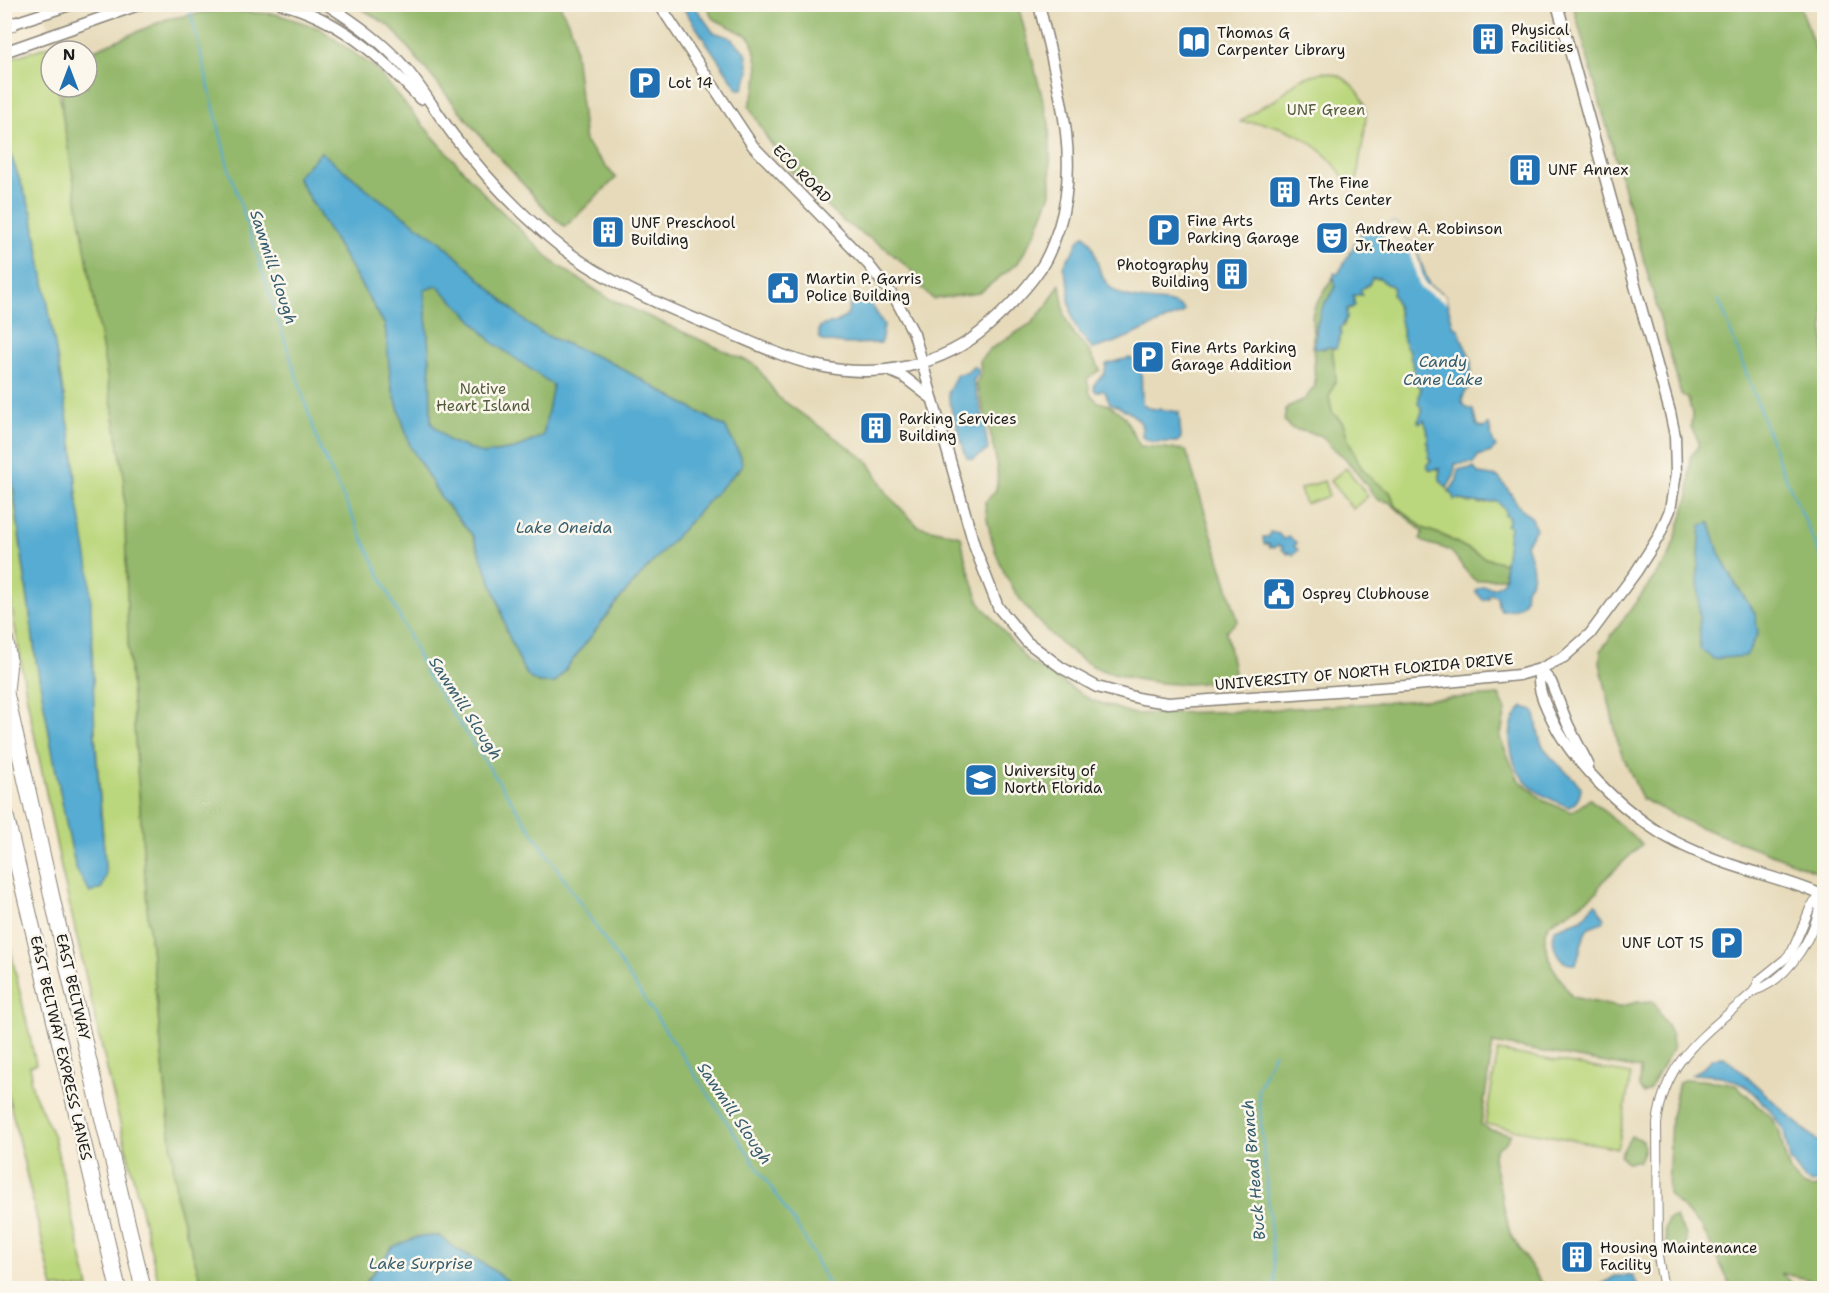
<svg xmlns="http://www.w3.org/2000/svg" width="1829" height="1293" viewBox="0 0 1829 1293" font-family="'Shantell Sans',sans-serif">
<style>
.built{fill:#e6daba}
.green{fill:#bbd77d;stroke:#6c7a4c;stroke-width:1.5}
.forest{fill:#94b86c;stroke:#586a44;stroke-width:1.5;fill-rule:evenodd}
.water{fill:#56acd2;stroke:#396477;stroke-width:1.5;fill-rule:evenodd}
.pier{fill:#f5e9d2}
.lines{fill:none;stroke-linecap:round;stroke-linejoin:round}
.stream{stroke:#56acd2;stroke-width:2}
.minor-casing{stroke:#888277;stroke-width:10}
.tertiary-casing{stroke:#888277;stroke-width:13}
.motorway-casing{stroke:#888277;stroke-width:17}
.minor{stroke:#fff;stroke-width:8}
.tertiary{stroke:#fff;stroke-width:10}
.motorway{stroke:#fff;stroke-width:15}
.labels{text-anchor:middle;stroke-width:5;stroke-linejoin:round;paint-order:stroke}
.poi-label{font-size:15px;fill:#1c1c1c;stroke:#fbf7ec;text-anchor:start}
.park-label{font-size:15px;fill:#545d3e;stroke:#fbf7ec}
.street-label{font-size:15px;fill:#1c1c1c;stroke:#fbf7ec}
.water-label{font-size:16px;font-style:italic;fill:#365d6e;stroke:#fbf7ec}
</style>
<rect width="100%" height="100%" fill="#fbf7ec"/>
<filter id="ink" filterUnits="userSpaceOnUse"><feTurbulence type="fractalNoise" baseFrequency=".0167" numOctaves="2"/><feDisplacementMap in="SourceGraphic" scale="12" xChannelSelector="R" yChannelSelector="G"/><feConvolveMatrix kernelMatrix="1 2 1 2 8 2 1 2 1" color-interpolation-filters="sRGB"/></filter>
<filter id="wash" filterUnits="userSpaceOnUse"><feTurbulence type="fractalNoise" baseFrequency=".008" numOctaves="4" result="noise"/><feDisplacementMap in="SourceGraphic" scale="24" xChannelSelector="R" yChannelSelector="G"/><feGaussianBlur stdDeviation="1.35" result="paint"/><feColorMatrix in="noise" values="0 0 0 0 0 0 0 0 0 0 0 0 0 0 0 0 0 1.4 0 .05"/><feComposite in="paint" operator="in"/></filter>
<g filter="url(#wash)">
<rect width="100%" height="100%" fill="#f5e9d2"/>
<path class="built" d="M38 5H1824V1288H203L177 1201 148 918 124 476 58 87H87V51H52L48 22Z"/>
<g class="green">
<path d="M51 45V87H58L124 476 128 643 148 918 177 1201 203 1288H160L104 1057 62 872 26 693 4 561V425L36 660 53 755 67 828 76 869 90 892 106 876 74 455 32 213 8 148 4 130 5 60Z"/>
<path d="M1322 72C1338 74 1343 76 1355 88 1378 111 1357 150 1358 178L1347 184C1331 152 1296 127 1260 123 1253 122 1247 123 1240 122L1261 107 1275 100 1300 79Z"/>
<path d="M1372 278H1380L1386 284 1390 285 1394 288 1392 293C1401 310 1400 329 1406 347L1409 349 1417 385 1421 388 1419 395 1423 413 1418 421 1424 420 1427 428 1431 470 1439 468 1440 480 1457 499 1470 503 1475 502 1481 504 1497 501 1506 511 1505 514 1508 516 1510 527 1505 563 1485 558 1442 535 1425 529 1396 506 1390 492 1374 481 1361 467 1348 439 1343 423 1332 412 1329 397 1336 379 1332 348H1336L1341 334 1340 329 1344 326 1347 309 1352 308 1354 301 1352 298 1353 295 1362 294 1359 290 1369 285Z"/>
<path d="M1346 468 1368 496 1353 509 1330 481Z"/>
<path d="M1324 481 1329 496 1305 504 1300 489Z"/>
<path d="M4 921 36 1064 30 1066 32 1076 30 1077 33 1091 54 1137 89 1288H53L5 1082Z"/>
<path d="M1498 1051 1631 1074 1618 1148 1485 1124Z"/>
</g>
<g class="forest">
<path d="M356 5H560L573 33 585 142 616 178 565 227 549 213 482 138 391 27Z"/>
<path d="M707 5H1018L1049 123 1051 193 1036 232 1018 263 979 293 933 299 920 286 911 270 884 247 845 223 797 179 767 138 749 106C761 78 761 66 750 37L712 18Z"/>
<path d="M1573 5H1800L1824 74V874L1694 825 1642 799 1619 747 1600 663 1601 650 1669 557 1689 496 1690 457 1698 448V440L1691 427 1692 414 1688 399 1681 394ZM1709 523 1719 553 1736 585 1755 613 1698 570Z"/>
<path d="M218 10 276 14 319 28 375 68 421 123 487 197 553 262 608 298 756 365 778 397 868 461 888 495 918 526 961 536 965 558 979 602 1028 661 1091 700 1134 714 1249 711 1499 695 1506 710 1500 738 1518 779 1544 801 1572 812 1590 799 1642 844 1601 883 1597 892 1571 911 1550 923 1545 931V944L1552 966 1572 997 1618 1007 1638 1002 1653 1001 1672 1035 1673 1048 1649 1090 1643 1093 1639 1087 1640 1069 1493 1043 1481 1124 1490 1130 1511 1134 1506 1142 1496 1149 1493 1158 1510 1234 1544 1286 1549 1288H518L484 1264 453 1247 440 1236 417 1237 375 1269 362 1288H203L177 1201 148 918 128 643 124 476 62 112V87H87V53L167 19ZM321 152 377 197 441 242 529 325 547 336 612 363 725 427 741 457 742 466 709 500 622 596 555 683 524 671 507 632 498 600 473 536 441 498 410 446 391 384 385 325 297 177Z"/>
<path d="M1333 277 1335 287 1332 295 1326 301 1315 329 1323 349 1328 347 1332 348 1336 379 1329 397 1332 412 1343 423 1348 439 1361 467 1374 481 1390 492 1396 506 1425 529 1442 535 1485 558 1505 563 1504 572 1505 577C1498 579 1493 579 1486 579 1483 579 1481 581 1477 581 1470 580 1458 558 1451 552 1444 546 1429 546 1420 540L1423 532 1389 502 1378 500 1345 458 1330 446 1322 436 1290 428 1284 420 1287 407 1305 399 1315 386 1312 316 1314 308Z"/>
<path d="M1060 284 1065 317 1074 335 1087 348 1100 370 1087 379 1090 394 1098 402 1109 405 1124 416 1140 446 1186 450 1238 621 1226 631 1234 672 1230 679C1217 681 1203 683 1189 684 1166 685 1120 678 1099 669 1086 664 1074 654 1064 646 1019 609 990 561 985 502 987 499 993 495 995 491 1005 472 982 405 976 383L981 374 980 360 990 349 1032 323 1047 305Z"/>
<path d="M437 286 529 367 554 385 543 436 515 449 483 454 449 441 431 423 430 363 424 290Z"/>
<path d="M1686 1079 1725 1082 1737 1086 1770 1116 1780 1133 1784 1153 1790 1171 1802 1185 1812 1188 1824 1185V1279L1820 1285 1807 1279 1780 1273 1798 1288H1732L1701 1226C1692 1221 1690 1215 1683 1208 1678 1202 1672 1201 1668 1193L1671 1116 1679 1082Z"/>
<path d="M1631 1136 1643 1140 1644 1149 1639 1161 1627 1162 1620 1156Z"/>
<path d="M1675 1217 1686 1235 1687 1246 1674 1251H1668L1665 1230 1668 1219Z"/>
</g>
<g class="water">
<path d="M681 5H694L713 32 729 37 746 52 749 71 743 89H738Z"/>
<path d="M4 130 8 148 32 213 74 455 77 497 90 575 95 739 106 876 102 888 90 893 76 869 67 828 53 755 36 660 5 425Z"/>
<path d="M321 152 377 197 441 242 529 325 547 336 612 363 725 427 741 457 742 466 709 500 622 596 555 683H539L531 679 524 671 507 632 498 600 473 536 441 498 410 446 391 384 385 325 297 177ZM437 286 463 310 492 342 553 385 543 436 515 449 483 454 449 441 431 423 430 363 424 290Z"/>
<path d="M1394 222 1399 225 1403 238 1414 244 1429 285 1445 295 1453 325 1459 330 1461 338 1471 359V382L1463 397 1462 403 1466 408 1473 410 1477 426 1484 428 1489 424 1493 442 1496 447 1491 452 1478 456 1474 463 1455 464 1454 476 1447 488 1440 480V468L1431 470 1428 468 1427 465 1431 460 1428 457 1430 452 1427 448 1429 444 1426 443C1430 437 1427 427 1424 420L1420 423 1418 421C1422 413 1424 410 1418 403L1421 388 1417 385 1409 349 1406 347C1400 329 1401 310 1392 293L1394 288 1390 285 1386 284 1380 278H1372L1369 284 1360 290 1362 295H1353L1355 306 1347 309V318L1340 329 1341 334 1336 348 1328 347 1316 349 1314 345C1317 335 1315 329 1319 318 1320 313 1324 304 1327 300 1330 296 1334 293 1335 288 1336 283 1333 278 1334 273L1338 274 1363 230Z"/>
<path d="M1085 235C1098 249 1095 271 1109 286 1131 308 1164 294 1184 309L1183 313 1116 342 1093 349 1078 331 1073 321 1069 299V285L1063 267C1066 261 1069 257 1073 252 1078 245 1076 239 1085 235Z"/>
<path d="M859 297 868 299 884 325 881 343 846 344 822 341 819 337V328L824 325 835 323 847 316 852 298Z"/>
<path d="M1129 358 1141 362 1142 404 1149 408 1179 412 1181 438 1177 442H1152L1142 437C1142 432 1143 426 1140 422 1136 415 1118 406 1110 403L1105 392 1102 390 1096 392 1094 389 1095 383 1105 373 1106 364Z"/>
<path d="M974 366 978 369V374L973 381 984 421 988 450 974 459 967 458 965 453 950 405 948 392 957 374 966 373Z"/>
<path d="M1473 467 1479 474 1498 477 1507 488 1520 508 1532 518 1536 529 1526 544C1529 555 1536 569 1531 581 1530 584 1527 586 1526 589 1525 592 1526 596 1525 599 1522 608 1509 611 1501 610L1498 605 1497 596 1490 594 1488 595 1489 598 1483 600 1476 592V590L1483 586 1494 588 1503 582 1505 577 1504 569 1510 527 1506 525 1509 520 1508 516 1505 515 1506 511 1497 501C1482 504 1471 503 1457 499L1454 500 1453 495 1449 492 1457 480 1458 469H1471Z"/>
<path d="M1710 523 1719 553 1736 585 1755 613 1758 633 1746 656 1713 659 1700 649 1698 570 1701 525Z"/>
<path d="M1270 532 1279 534 1281 537 1284 539 1289 537 1297 543 1294 546 1298 550 1293 555 1289 552 1288 554 1282 549 1283 547 1277 545 1276 547H1269V544H1264L1263 537H1269Z"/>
<path d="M1523 707 1533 710C1538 720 1537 731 1541 742 1549 760 1569 772 1581 787 1580 797 1578 802 1569 807 1555 801 1539 795 1528 784 1509 765 1502 726 1523 707Z"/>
<path d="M1595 904 1597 905 1604 919 1603 922 1589 927 1585 933 1576 964C1558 967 1550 944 1555 929L1582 919Z"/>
<path d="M1724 1057C1759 1085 1789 1119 1824 1146V1180L1812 1183 1805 1180 1790 1160 1784 1131 1769 1109 1746 1086 1722 1076 1692 1074 1702 1069 1713 1058Z"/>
<path d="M440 1236 453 1247 484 1264 518 1288H362L392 1247 417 1237Z"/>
<path d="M1615 1276H1633L1639 1288H1596Z"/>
</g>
<path class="pier" d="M1394 222 1399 225 1403 238 1414 244 1425 284 1445 295 1447 304 1420 288 1409 251 1398 244 1393 246 1385 241 1381 225Z"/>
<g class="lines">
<g class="stream">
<path d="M190 10 228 166 320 448 427 675 804 1237 830 1288"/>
<path d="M1719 300 1781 467 1824 563"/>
<path d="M1274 1053 1258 1089 1276 1288"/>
</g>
</g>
</g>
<g filter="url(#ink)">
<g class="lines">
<defs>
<g id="minor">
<path d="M1754 991C1790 980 1818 931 1821 895"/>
<path d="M1664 1288 1658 1257 1657 1124C1665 1056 1708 1033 1754 991L1759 980 1785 959 1792 951 1811 906 1821 895"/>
</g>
<g id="tertiary">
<path d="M282 4C339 19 381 56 420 99"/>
<path d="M326 4C356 23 384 43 407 70 424 91 438 115 454 136 480 170 509 202 541 230 590 275 651 301 712 326 746 339 780 357 815 365 875 380 943 367 989 325 1008 308 1026 290 1040 269 1049 257 1054 241 1059 227 1082 153 1055 77 1039 4"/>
<path d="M659 4 753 146 868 264 896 300 914 334 975 548 998 607 1027 642 1062 668 1097 687 1142 699 1168 703 1405 686 1519 675 1540 669 1564 657 1590 634 1636 572 1659 536 1670 510 1676 474 1675 436 1670 412 1557 4"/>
<path d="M5 26 73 4"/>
<path d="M4 52 141 4"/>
<path d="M888 370 904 377 930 397"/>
<path d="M1540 669C1535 689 1548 711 1557 729 1578 766 1616 803 1651 827 1675 844 1702 855 1729 864 1761 875 1794 882 1824 896"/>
<path d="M1540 669 1551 682 1568 725 1588 764"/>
</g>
<g id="motorway">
<path d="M4 25 11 24"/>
<path d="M4 631 9 661 6 692"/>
<path d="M4 684 87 1053 143 1288"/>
<path d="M4 808 118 1288"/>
</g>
</defs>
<use href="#minor" class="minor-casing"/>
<use href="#tertiary" class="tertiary-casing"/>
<use href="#motorway" class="motorway-casing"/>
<use href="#minor" class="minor"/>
<use href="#tertiary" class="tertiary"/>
<use href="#motorway" class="motorway"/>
</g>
</g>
<defs>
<symbol id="building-square" viewBox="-11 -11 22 22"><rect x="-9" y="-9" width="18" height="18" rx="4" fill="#1f6fb2" stroke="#fbf7ec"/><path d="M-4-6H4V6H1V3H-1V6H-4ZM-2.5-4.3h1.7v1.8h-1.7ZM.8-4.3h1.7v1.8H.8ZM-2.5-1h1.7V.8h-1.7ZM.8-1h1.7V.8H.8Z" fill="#fff"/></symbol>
<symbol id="library-square" viewBox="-11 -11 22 22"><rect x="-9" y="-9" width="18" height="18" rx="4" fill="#1f6fb2" stroke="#fbf7ec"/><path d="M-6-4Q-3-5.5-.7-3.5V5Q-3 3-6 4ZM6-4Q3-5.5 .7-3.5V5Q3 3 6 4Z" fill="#fff"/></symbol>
<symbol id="parking-square" viewBox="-11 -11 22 22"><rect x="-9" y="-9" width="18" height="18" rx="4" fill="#1f6fb2" stroke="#fbf7ec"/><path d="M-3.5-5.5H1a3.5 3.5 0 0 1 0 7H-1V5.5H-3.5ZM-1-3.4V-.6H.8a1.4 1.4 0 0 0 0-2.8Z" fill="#fff"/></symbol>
<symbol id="theatre-square" viewBox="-11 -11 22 22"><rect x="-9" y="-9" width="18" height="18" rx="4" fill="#1f6fb2" stroke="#fbf7ec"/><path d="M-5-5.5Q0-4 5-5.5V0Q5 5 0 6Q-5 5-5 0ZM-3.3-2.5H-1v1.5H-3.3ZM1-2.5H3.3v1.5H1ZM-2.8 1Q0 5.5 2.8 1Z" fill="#fff"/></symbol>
<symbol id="civic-square" viewBox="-11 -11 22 22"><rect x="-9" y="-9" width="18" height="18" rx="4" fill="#1f6fb2" stroke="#fbf7ec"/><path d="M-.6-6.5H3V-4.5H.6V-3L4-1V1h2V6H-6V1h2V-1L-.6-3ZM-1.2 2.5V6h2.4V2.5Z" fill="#fff"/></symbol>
<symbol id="university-square" viewBox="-11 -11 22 22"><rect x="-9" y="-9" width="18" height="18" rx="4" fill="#1f6fb2" stroke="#fbf7ec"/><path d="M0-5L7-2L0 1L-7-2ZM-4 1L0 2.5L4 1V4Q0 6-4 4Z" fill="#fff"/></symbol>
</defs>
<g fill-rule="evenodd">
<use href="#building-square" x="1469" y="20" width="38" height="38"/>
<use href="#library-square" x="1175" y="23" width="38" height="38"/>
<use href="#parking-square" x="626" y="64" width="38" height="38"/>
<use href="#building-square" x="1506" y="151" width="38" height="38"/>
<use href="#building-square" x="1266" y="173" width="38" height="38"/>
<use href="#parking-square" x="1145" y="211" width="38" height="38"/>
<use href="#building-square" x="589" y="213" width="38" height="38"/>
<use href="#theatre-square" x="1313" y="219" width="38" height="38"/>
<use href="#building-square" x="1213" y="255" width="38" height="38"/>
<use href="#civic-square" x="764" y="269" width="38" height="38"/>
<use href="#parking-square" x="1129" y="338" width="38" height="38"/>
<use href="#building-square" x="857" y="409" width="38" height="38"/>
<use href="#civic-square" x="1260" y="575" width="38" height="38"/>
<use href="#university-square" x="962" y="761" width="38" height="38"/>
<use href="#parking-square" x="1708" y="924" width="38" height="38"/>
<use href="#building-square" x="1558" y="1238" width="38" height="38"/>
</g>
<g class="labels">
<g class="poi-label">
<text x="1511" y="35">Physical<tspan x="1511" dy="17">Facilities</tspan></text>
<text x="1217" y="38">Thomas G<tspan x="1217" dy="17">Carpenter Library</tspan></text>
<text x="668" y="88">Lot 14</text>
<text x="1548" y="175">UNF Annex</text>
<text x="1308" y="188">The Fine<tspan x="1308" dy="17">Arts Center</tspan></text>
<text x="1187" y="226">Fine Arts<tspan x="1187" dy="17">Parking Garage</tspan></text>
<text x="631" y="228">UNF Preschool<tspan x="631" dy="17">Building</tspan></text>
<text x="1355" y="234">Andrew A. Robinson<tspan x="1355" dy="17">Jr. Theater</tspan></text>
<text x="1209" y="270" text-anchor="end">Photography<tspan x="1209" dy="17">Building</tspan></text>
<text x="806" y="284">Martin P. Garris<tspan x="806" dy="17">Police Building</tspan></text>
<text x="1171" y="353">Fine Arts Parking<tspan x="1171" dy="17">Garage Addition</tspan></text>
<text x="899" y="424">Parking Services<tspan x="899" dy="17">Building</tspan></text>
<text x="1302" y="599">Osprey Clubhouse</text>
<text x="1004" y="776">University of<tspan x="1004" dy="17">North Florida</tspan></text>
<text x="1704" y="948" text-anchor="end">UNF LOT 15</text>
<text x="1600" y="1253">Housing Maintenance<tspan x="1600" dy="17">Facility</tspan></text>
</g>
<g class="park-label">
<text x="1326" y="115">UNF Green</text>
<text x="483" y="394">Native<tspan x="483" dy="17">Heart Island</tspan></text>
</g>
<g class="street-label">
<text transform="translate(802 174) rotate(45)" y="5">ECO ROAD</text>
<text transform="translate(1364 672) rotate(-5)" y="5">UNIVERSITY OF NORTH FLORIDA DRIVE</text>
<text transform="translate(73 987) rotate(77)" y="5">EAST BELTWAY</text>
<text transform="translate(61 1048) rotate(77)" y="5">EAST BELTWAY EXPRESS LANES</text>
</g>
<g class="water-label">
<text transform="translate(274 267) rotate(72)" y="6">Sawmill Slough</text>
<text x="1443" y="367">Candy<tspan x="1443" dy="18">Cane Lake</tspan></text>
<text x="564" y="533">Lake Oneida</text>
<text transform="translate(466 708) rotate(57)" y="6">Sawmill Slough</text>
<text transform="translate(735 1113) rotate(56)" y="6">Sawmill Slough</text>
<text transform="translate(1253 1170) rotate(-95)" y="6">Buck Head Branch</text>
<text x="421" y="1269">Lake Surprise</text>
</g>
</g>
<rect width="1829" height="1293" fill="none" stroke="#fbf7ec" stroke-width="24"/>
<g transform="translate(69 69)"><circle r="28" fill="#fbf7ec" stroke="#a29f99" stroke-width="1.5"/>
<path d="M0-4.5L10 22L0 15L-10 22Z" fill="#1f6fb2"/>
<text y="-9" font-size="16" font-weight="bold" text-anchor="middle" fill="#1c1c1c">N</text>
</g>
</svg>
